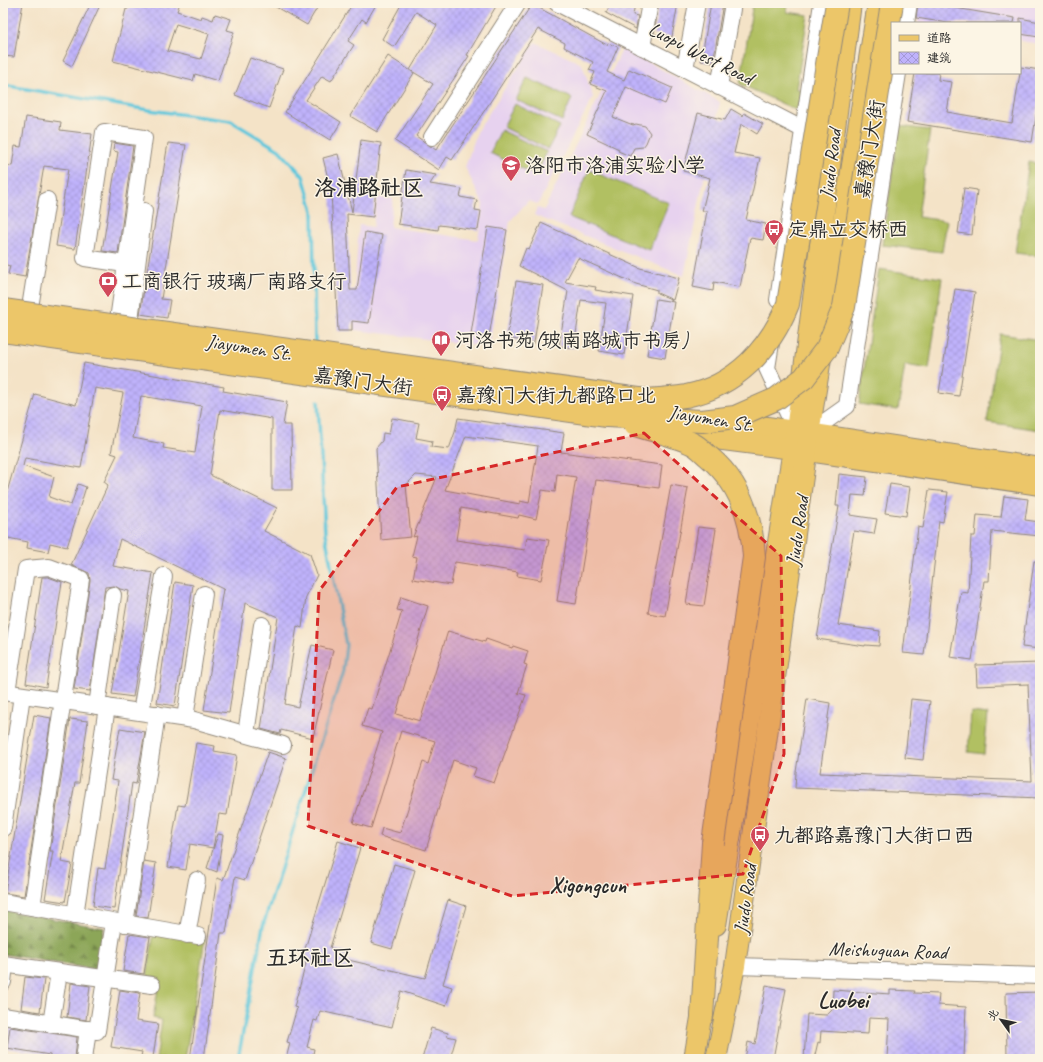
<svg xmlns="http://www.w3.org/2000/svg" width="1043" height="1062" viewBox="0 0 1043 1062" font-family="Caveat,'LXGW WenKai TC',sans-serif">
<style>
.built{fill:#e7d2ef}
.grass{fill:#b1c062;stroke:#6e7646}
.forest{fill:url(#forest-firs);stroke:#5c6842}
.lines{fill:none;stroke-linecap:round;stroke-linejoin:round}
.stream{stroke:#5fc7dc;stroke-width:3.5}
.building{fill:url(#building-cross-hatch);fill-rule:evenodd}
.minor-casing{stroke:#908779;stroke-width:18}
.major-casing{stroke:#908779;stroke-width:22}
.highway-casing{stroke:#908779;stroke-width:24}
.minor{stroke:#fff;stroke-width:16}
.major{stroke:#ecc669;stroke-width:20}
.highway{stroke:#ecc669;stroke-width:22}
.highway-bridge-casing{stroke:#908779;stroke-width:24;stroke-linecap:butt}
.highway-bridge{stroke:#ecc669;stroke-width:22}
.marked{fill:#d62828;fill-opacity:0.2;stroke:#d62828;stroke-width:3;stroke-dasharray:8 5;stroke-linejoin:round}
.labels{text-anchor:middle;stroke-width:3;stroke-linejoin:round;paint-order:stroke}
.street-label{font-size:20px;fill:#2b2b2b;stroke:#fcf5e5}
.poi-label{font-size:20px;fill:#2b2b2b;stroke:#fcf5e5;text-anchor:start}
.quarter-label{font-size:22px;font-weight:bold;fill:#2b2b2b;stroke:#fcf5e5}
.district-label{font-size:24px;font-weight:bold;fill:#2b2b2b;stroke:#fcf5e5}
</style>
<defs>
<pattern id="forest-firs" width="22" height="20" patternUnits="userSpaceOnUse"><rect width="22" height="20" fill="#8ca658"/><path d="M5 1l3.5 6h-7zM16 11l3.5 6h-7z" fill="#738749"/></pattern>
<pattern id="building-cross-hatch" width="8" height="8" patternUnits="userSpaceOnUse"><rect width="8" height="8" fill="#bfb2fb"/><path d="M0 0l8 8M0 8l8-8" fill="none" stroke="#a499d7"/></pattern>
</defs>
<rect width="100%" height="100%" fill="#fcf5e5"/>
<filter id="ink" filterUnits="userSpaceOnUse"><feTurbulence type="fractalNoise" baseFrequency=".025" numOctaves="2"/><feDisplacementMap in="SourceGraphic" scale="8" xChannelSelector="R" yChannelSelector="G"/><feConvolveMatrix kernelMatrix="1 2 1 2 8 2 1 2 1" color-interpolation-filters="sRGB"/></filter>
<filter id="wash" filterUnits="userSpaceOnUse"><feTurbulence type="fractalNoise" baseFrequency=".012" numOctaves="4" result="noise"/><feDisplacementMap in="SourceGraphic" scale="16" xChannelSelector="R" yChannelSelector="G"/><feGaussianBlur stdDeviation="0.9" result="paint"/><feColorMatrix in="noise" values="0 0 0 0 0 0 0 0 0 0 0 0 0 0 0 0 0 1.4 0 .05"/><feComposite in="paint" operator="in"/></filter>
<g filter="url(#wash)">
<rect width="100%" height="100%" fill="#f4e3c7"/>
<g class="built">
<path d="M921 3H1040V44L1020 41V23H918Z"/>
<path d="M535 42 582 64 593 97 538 204 528 201 510 221 489 347 355 330 352 321 359 225 373 227 377 197 393 199 390 227 478 240 483 204 465 167 478 130Z"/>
<path d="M623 48 720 102 684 276 534 215 537 208 544 210Z"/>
</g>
<g class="grass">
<path d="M753 3H788L787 12 808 15 796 89 804 90 802 100 796 110 740 84Z"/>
<path d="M527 78 572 98 562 121 516 100Z"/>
<path d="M515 104 560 126 548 149 503 127Z"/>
<path d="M899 126 930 130 918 217 947 221 942 252 882 245Z"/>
<path d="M501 130 547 152 536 175 490 153Z"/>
<path d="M1029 162 1040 164V256L1015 253Z"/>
<path d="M589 170 669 203 649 250 569 217Z"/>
<path d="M879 269 942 278 929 369 905 365 898 410 859 404Z"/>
<path d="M1000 334 1040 340V430L987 422Z"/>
<path d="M971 712 988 714 984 754 968 752Z"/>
<path d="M154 931 205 939 185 1059H156L162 1020 153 1018 160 978 147 976Z"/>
</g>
<path class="forest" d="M3 910 104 928 97 970 3 954Z"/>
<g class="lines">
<g class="stream">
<path d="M3 85 149 110 231 121 279 150 303 176 313 211 315 346"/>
<path d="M238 1059 263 926 343 671 346 645 325 533 318 402"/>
</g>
</g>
<g id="blocks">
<g class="building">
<path d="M3 3H23L14 57 3 56Z"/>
<path d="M91 3H101L72 66 63 61Z"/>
<path d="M130 3H180L177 11 201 19 202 16 213 20 215 14 231 19 227 30 234 32 218 81 195 74 193 81 113 61 126 9H128ZM176 24 209 34 201 59 167 51Z"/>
<path d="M269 3H320L307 25Z"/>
<path d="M353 3H377L366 22 362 19 348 41 354 45 331 81 322 76 306 100 341 122 330 140 285 112Z"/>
<path d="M402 3H498L467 55 469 56 416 136 436 150 532 4 607 45 608 43 618 47 607 72 624 80 629 69 672 88 665 104 626 87 613 117 633 125 636 124 645 126 650 133 646 143 643 147 634 148 630 156 618 151 619 149 587 134 607 91 590 84 595 72 589 70 593 62 564 47 565 43 538 29 452 160 447 157 439 170 395 141 433 84 410 70 437 25 416 12 394 47 382 39Z"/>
<path d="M611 3H635L633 15 638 16 636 29 606 13Z"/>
<path d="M659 3H678L672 37 654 34Z"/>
<path d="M711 3H723L713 63 701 61Z"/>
<path d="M918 3H932L931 4 1015 18 1014 23H948L916 18Z"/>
<path d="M1020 18 1040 22 1039 37 1020 34Z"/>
<path d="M388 56 414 73 377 132 350 116Z"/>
<path d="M250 58 283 69 269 108 235 95Z"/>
<path d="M1021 67 1040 70V92L1032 142 907 122 915 73H939L938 80 952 82 947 112 1012 123Z"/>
<path d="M731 109 743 116 744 113 763 124 757 134 741 124 734 153 760 158 746 220 766 224 763 240 750 238 740 287 714 282 713 291 693 287 707 211H702L710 178 683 171 698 113 725 120Z"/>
<path d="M26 117 61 122 60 130 92 134 75 249 56 246 68 169 44 166 25 277 8 274 10 266 3 264V172L4 165 12 166 15 146 21 147Z"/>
<path d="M361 140 381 143 373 217 347 214 350 290H357L365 232 382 235 369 323 352 321V331H338L331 191 323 158 338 154 352 212Z"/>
<path d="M114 143 133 146 118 253 102 251 118 152 113 151Z"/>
<path d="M168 143 186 145 161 299 170 300 167 318 140 314Z"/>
<path d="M406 170 436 175 430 184 462 189 460 197 477 200 475 210 481 211 478 230 439 225 438 230 398 224Z"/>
<path d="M964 188 977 190 972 235 958 233Z"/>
<path d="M541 223 640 268 679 278 673 300 657 293V290L636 284 578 258 565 282 596 287 595 290 633 296 624 355 599 351 606 303 581 300 574 348 559 346 568 291 519 266 526 248 529 249Z"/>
<path d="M488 227 507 230 489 337 471 334Z"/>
<path d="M516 281 543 285 534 343 507 338Z"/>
<path d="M955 289 975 292 959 396 939 393Z"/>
<path d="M656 299 674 302 665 358 647 355Z"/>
<path d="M84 363 224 387 223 391 287 402 283 425H291L292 490H272V419L220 410 210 475 277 508 264 531 310 554 317 575 306 597 302 628 297 626 285 704 298 707 312 645 333 650 313 738 281 730 280 734 261 729 278 617 245 603 229 713 204 710 223 589 225 590 120 539 113 566 153 573 133 697 112 694 129 591 120 589 115 586 105 587 90 691 74 689 90 580 89 573 71 565 108 485 104 482 117 455 111 453 123 393 95 388 81 468 25 458 23 466 54 477 49 497 71 505 78 484 86 487 67 547 50 543 48 552 27 548 28 542 3 537V506L35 394 76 405ZM141 396 202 406 195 453 163 448 164 444 133 438Z"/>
<path d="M392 418 419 423 416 438 432 441 431 447 449 449 455 432 458 418 564 433 561 452 662 465 659 488 596 480 576 604 557 601 576 477 557 474 555 492 542 490 536 519 519 515 518 518 461 508 456 540 525 550 527 537 549 540 541 580 517 576 518 572 455 562 451 585 413 579 417 557 412 556 417 536 413 537 437 477 416 475 406 485 411 537 381 540 376 448 382 441 383 433 389 434ZM466 436 538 446 529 503 520 501V504L445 490Z"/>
<path d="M839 474 867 477 865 496 852 495 850 515 877 519 874 534 854 531 838 625 880 631 879 646 865 645V646L817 639 839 506H836Z"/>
<path d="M890 484 910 487 906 516 885 513Z"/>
<path d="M671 485 688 488 665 616 648 613Z"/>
<path d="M929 490 948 492 943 522 939 521 924 655 903 653 918 527 923 528Z"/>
<path d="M1004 496 1028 499 1025 520 1040 522V536L992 531 989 581H984L972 660 950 657 961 592 968 593 971 536H975L977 515 1001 517Z"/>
<path d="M698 527 716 529 704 606 686 604Z"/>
<path d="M1034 561 1040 562V649L1022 647Z"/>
<path d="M42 577H48L62 582 46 687 26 683Z"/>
<path d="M175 582 193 585 175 706 157 703Z"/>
<path d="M401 597 428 606 396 714 420 721 448 631 485 642 486 639 512 648 513 646 528 651 524 664 527 665 518 693 526 695 494 783 473 776 476 768 453 760 426 850 380 836 382 828 400 833 423 762 428 764 435 741 401 731 371 828 353 823 382 732 362 726 368 708 372 709 402 611 397 610Z"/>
<path d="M1040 663V798L795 788 796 772 807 699 830 703 820 773 1032 781 1028 684 977 686 976 665Z"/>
<path d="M911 699 930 701 923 760 905 758Z"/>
<path d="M34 715 51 718 24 896 5 893Z"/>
<path d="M70 719 88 721 79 783H75L61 862 72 864 65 902 45 899 53 851H50Z"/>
<path d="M120 728 145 732 136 784 132 783 114 909 93 906 98 868 105 869 118 781 111 780Z"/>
<path d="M196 743 215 746 214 751 237 755 227 815 219 814 213 848 190 844 186 870 168 867 178 805 185 806Z"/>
<path d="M268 752 286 758 245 880 235 877 226 933H221L204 1059H190L217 878 223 880Z"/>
<path d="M218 834 223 835 217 872 207 868Z"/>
<path d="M338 841 360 848 330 948 346 952 344 959 425 978 448 900 466 906 443 984 452 987 446 1006 401 991 392 1027 320 1011 317 1021 314 1020 307 1047 314 1049 312 1059H286L290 1043 287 1042 297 1008 294 1007 306 963 301 962Z"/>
<path d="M144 861 156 863 148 918 136 916Z"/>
<path d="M394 864 415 870 392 949 371 943Z"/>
<path d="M129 934 150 937 144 974 123 971Z"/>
<path d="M25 977 44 979 40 1012 21 1009Z"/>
<path d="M71 983 90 986 86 1020 67 1017Z"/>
<path d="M766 985 786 989 773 1059H745L748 1042 755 1044Z"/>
<path d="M120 990 140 993 136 1021 158 1024 153 1057 141 1056 142 1052 111 1047Z"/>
<path d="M833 990 890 994V990L915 991 914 993 939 994 938 1005 966 1007 964 1059H887L889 1019 869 1018 868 1034 821 1031 820 1043 818 1042 814 1059H804L807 1014 827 1015 832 1010Z"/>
<path d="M1040 992V1059H1007L1006 993Z"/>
<path d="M10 1027 77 1037 75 1059H50V1055L7 1048Z"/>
<path d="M431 1028 448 1033 447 1036 456 1038 450 1059 439 1056V1059H422Z"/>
</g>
</g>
</g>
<g filter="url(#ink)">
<use href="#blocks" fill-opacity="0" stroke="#908779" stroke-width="1"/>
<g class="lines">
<defs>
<g id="minor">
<path d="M557 3 804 130"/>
<path d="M906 23 909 3"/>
<path d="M642 47 650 3"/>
<path d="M685 69 697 3"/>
<path d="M719 87 733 3"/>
<path d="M432 137 518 3"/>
<path d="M778 300 822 3"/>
<path d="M29 314 47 200"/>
<path d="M117 327 144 138 104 132 85 258 125 264"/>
<path d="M129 328 144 211"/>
<path d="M772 337 767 368 796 431"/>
<path d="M809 433 847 406 898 73"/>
<path d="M3 692 194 720 283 745"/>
<path d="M7 692 26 569 49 567 81 579 32 907"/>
<path d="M97 706 113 595"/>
<path d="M141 712 164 576"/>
<path d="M185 718 204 594"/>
<path d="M246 734 262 625"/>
<path d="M3 828 22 695"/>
<path d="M3 902 198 936"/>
<path d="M75 915 107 707"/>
<path d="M125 924 157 714"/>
<path d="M187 935 197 880"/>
<path d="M3 964 152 985"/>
<path d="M735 966 1040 976"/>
<path d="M3 982 5 964"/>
<path d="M3 1016 97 1031 114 922"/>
<path d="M51 1024 59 972"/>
<path d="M84 1059 88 1029"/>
</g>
<g id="major">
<path d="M721 420 1040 468"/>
<path d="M676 434 808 451 1040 485"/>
<path d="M716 925 796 431 851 3"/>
<path d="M694 1059 704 1000"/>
<path d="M716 1059 735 966 809 433 878 3"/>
</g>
<path id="highway" d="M702 1016 713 843"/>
</defs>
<use href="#minor" class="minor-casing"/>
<use href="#major" class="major-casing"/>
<use href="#highway" class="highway-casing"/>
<use href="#minor" class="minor"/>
<use href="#major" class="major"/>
<use href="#highway" class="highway"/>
<defs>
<g id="highway-bridge">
<path d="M3 310 646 400C659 399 673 398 686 396 736 386 770 349 788 304L837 3"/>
<path d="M3 331 607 416 702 421 735 417 776 399 804 378 827 348 844 307 892 3"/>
<path d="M635 425C654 431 675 435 693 444 699 447 704 453 709 457 740 483 752 518 754 557L713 843"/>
</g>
</defs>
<use href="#highway-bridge" class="highway-bridge-casing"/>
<use href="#highway-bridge" class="highway-bridge"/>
</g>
</g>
<path class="marked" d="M644 433 781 556 784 754 743 874 512 896 308 826 319 591 397 487Z"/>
<defs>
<symbol id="school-pin" viewBox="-11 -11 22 30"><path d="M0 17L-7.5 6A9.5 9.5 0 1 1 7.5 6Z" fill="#d1495b" stroke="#fcf5e5"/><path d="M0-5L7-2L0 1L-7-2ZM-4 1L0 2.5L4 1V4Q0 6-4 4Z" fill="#fff"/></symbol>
<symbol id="bus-pin" viewBox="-11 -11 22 30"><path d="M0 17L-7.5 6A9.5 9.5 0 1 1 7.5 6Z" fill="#d1495b" stroke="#fcf5e5"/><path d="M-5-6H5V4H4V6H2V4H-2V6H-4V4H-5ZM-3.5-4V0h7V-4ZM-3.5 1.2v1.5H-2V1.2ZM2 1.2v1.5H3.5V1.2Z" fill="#fff"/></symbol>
<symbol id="bank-pin" viewBox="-11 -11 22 30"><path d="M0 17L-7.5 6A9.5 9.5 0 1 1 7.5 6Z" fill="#d1495b" stroke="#fcf5e5"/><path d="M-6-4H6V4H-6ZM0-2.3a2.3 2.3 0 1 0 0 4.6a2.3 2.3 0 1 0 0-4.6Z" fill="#fff"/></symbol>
<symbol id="library-pin" viewBox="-11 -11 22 30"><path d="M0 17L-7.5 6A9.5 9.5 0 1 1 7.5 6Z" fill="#d1495b" stroke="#fcf5e5"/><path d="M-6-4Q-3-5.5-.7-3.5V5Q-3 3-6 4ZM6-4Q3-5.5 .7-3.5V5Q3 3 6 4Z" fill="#fff"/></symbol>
</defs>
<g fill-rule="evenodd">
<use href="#school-pin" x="500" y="154" width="22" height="30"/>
<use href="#bus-pin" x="763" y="218" width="22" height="30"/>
<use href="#bank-pin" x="97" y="270" width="22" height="30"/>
<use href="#library-pin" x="430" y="329" width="22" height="30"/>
<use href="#bus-pin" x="431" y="384" width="22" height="30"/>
<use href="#bus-pin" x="749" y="824" width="22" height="30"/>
</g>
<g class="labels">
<g class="street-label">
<text transform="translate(701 53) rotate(27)" y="7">Luopu West Road</text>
<text transform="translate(869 149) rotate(-81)" y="7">嘉豫门大街</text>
<text transform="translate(830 164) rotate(-83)" y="7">Jiudu Road</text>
<text transform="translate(249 347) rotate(9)" y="7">Jiayumen St.</text>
<text transform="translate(363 381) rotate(8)" y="7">嘉豫门大街</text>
<text transform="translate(711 418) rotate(9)" y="7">Jiayumen St.</text>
<text transform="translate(797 531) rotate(-82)" y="7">Jiudu Road</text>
<text transform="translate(745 899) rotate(-82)" y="7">Jiudu Road</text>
<text transform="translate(888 950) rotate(2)" y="7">Meishuguan Road</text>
</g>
<g class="poi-label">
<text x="525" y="172">洛阳市洛浦实验小学</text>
<text x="788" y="236">定鼎立交桥西</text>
<text x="122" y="288">工商银行 玻璃厂南路支行</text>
<text x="455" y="347">河洛书苑(玻南路城市书房)</text>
<text x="456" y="402">嘉豫门大街九都路口北</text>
<text x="774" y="842">九都路嘉豫门大街口西</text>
</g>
<g class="quarter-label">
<text x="369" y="195">洛浦路社区</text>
<text x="588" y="893">Xigongcun</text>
<text x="310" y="965">五环社区</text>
</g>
<g class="district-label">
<text x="843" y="1008">Luobei</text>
</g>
</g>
<rect width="1043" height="1062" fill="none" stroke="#fcf5e5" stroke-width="16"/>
<rect x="891" y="22" width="130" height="52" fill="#fcf5e5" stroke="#a8a49b"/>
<rect x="899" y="35" width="20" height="6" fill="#ecc669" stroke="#a8a49b"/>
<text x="927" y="42" font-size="12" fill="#2b2b2b">道路</text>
<rect x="899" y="52" width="20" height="12" fill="url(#building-cross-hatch)" stroke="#a8a49b"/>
<text x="927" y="62" font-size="12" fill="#2b2b2b">建筑</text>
<g transform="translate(1001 1020) rotate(303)" stroke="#fcf5e5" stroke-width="3" paint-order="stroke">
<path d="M0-3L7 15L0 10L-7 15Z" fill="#2b2b2b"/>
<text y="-6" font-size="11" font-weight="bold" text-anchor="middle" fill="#2b2b2b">北</text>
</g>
</svg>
